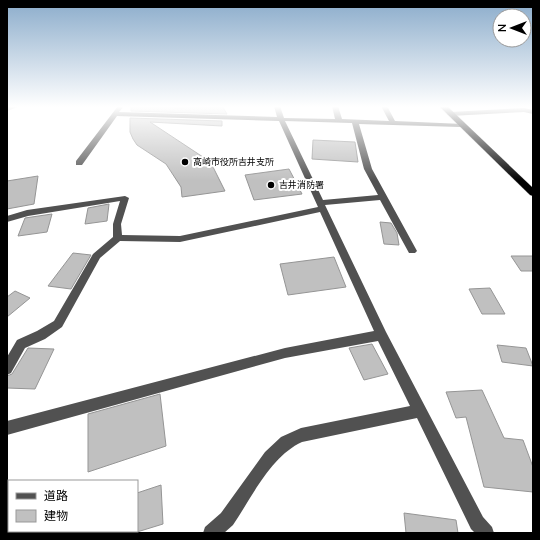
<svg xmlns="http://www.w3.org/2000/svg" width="540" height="540" viewBox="0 0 540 540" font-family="Lato,'Noto Sans JP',sans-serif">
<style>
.building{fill:#c0c0c0;stroke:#959595}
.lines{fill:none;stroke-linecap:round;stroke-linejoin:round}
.highway-casing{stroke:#dbdbdb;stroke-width:1}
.minor{fill:#515151;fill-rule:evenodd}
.highway{fill:#000;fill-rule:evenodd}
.poi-dot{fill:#000;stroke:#fff;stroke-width:1.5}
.labels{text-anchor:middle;stroke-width:4;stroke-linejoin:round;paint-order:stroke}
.far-poi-label{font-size:9px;fill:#000;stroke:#fff;text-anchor:start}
</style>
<rect width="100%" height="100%" fill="#fff"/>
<g class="building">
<path d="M131 106H175L174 108 222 106 227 114 131 111Z"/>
<path d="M130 118 222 121V126L150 122 206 159 212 165 225 191 182 197 181 187 166 164 137 145 133 139 130 132Z"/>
<path d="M313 140 355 142 358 162 312 159Z"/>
<path d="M289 169 302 194 254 200 245 175Z"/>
<path d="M38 176 34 204 7 209V181Z"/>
<path d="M109 204 107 221 85 224 88 208Z"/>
<path d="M52 214 47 232 18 236 25 218Z"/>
<path d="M380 222 391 223 397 233 399 245 384 244Z"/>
<path d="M73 253 91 255 71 289 48 286Z"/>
<path d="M511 256H533V271H521Z"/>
<path d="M334 257 346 287 288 295 280 264Z"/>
<path d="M490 288 505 314H482L469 289Z"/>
<path d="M15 291 30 298 7 317V297Z"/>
<path d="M372 344 388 374 364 380 349 348Z"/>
<path d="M497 345 526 348 533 366 502 362Z"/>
<path d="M28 348 54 349 35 389 7 388V376L12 374Z"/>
<path d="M482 390 504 438 523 440 533 467V492L484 487 466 417 456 418 446 392Z"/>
<path d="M160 394 166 446 88 472V414Z"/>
<path d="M161 485 163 524 137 532V493Z"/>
<path d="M404 513 456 520 458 533H406Z"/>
</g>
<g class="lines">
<defs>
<path id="highway" d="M439 106H447L533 188V196L530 195Z"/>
</defs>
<use href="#highway" class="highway-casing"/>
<g class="minor">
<path d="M11 106H20L7 111V107Z"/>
<path d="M118 106H124L119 112 277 117 274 106H280L284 118 335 119 332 106H338L342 119 389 121 381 106H387L395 121 463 124V126L461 127 359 124 372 169 417 251 415 253H409L380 200 325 205 386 332 483 517 492 527 494 533H475L471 529 417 418 302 442C271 456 252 497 233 525L224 533H203L205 527 221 513 265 452 281 437 301 428 410 406 378 341 285 358 7 435V421L285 348 374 331 320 212 180 242 120 241 100 258 62 327 45 339 25 348 11 373 7 375V357L17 340 37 331 54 321 93 254 113 237V224L120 201 28 216 7 222V216L27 210 125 196 129 198 121 224 122 235 180 236 318 207 279 121 117 116 82 165H76V161ZM285 121 352 123 364 169 378 195 323 200Z"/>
<path d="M524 108 533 110V114L524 112 450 116 447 114 450 112Z"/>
</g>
<use href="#highway" class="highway"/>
</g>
<linearGradient id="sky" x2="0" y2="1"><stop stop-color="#8baccb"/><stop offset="0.59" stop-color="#fff"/><stop offset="1" stop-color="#fff" stop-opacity="0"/></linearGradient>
<rect width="540" height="181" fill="url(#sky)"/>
<g class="poi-dot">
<circle cx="185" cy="162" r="4"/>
<circle cx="271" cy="185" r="4"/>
</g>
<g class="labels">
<g class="far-poi-label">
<text x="193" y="165">高崎市役所吉井支所</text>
<text x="279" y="188">吉井消防署</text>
</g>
</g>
<rect width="540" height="540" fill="none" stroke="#000000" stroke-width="16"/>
<rect x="8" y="480" width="130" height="52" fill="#ffffff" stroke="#999999"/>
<rect x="16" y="493" width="20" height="6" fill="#515151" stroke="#999999"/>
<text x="44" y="500" font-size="12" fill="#000000">道路</text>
<rect x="16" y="510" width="20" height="12" fill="#c0c0c0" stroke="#999999"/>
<text x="44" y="520" font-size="12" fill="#000000">建物</text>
<g transform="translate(512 28) rotate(270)"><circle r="19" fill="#ffffff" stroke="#999999"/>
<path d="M0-3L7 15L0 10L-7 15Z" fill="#000000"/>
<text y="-6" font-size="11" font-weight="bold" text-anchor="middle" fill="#000000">N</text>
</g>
</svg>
